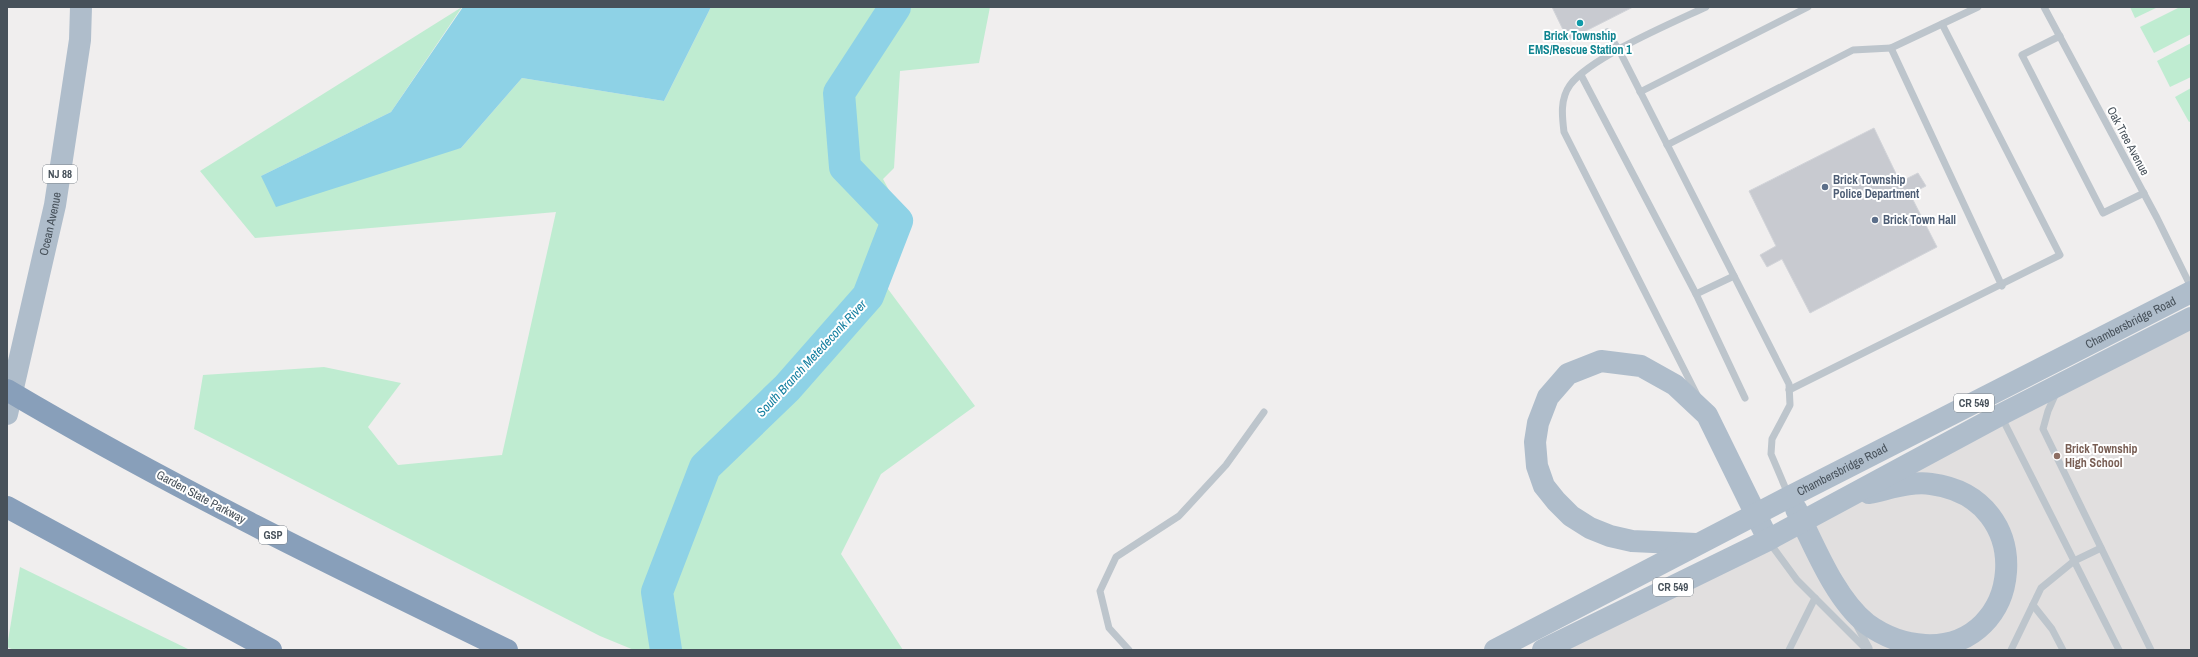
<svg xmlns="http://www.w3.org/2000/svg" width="2198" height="657" viewBox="0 0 2198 657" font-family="'Archivo Narrow',sans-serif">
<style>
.education{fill:#e1dfdf}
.green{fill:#bfecd1}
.water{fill:#8ed2e6}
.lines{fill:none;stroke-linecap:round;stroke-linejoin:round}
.river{stroke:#8ed2e6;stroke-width:32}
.building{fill:#c8cad0;stroke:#d2d4d9}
.service{stroke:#bdc5cc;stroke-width:7}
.primary{stroke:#afbdcb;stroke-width:22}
.motorway{stroke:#889fba;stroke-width:22}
.culture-dot{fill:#0f9aa8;stroke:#fff;stroke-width:1.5}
.service-dot{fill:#5c6f8a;stroke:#fff;stroke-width:1.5}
.education-dot{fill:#8d6e63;stroke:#fff;stroke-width:1.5}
.labels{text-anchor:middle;stroke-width:4;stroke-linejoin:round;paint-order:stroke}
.shield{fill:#fff;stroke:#7e858c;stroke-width:1}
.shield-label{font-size:11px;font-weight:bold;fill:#47515a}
.culture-label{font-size:12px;font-weight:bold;fill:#0d838f;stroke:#fff}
.street-label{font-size:12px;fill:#47515a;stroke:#fff}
.service-label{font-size:12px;font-weight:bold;fill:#4e5e75;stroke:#fff;text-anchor:start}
.education-label{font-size:12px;font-weight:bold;fill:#785e54;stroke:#fff;text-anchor:start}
.water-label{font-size:13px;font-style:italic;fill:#147fa0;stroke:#fff}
</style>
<rect width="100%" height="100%" fill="#f0eeee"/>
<path class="education" d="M2191 318V650H1558Z"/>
<g class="green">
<path d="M462 7 391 112 261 176 461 148 522 78 664 101 711 7H990L979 63 900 71 894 168 883 179 891 194 882 281 975 406 881 474 841 554 903 650H634L600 636 194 429 203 375 324 367 401 383 368 427 398 465 502 455 556 212 255 238 200 171Z"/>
<path d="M2130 7H2158L2135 18Z"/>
<path d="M2180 7H2191V34L2154 53 2140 27Z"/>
<path d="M2191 43V77L2170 87 2157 61Z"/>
<path d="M2191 88V121L2189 122 2175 97Z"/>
<path d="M20 567 190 650H14L7 647Z"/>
</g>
<path class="water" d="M463 7H711L664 101 522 78 461 148 276 207 261 176 391 112Z"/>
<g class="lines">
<path class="river" d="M666 650 657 592 705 467 787 388 868 296 897 221 845 167 839 93 895 7"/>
</g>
<g class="building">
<path d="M1552 7H1633L1568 40Z"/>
<path d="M1874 128 1900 182 1918 173 1926 186 1910 194 1937 247 1810 313 1782 259 1767 267 1760 255 1776 246 1749 191Z"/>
</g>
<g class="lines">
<g class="service">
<path d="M1978 7 1891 48 2002 286"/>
<path d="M2044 7 2157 218 2191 287"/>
<path d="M1607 32 1619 50 1789 384 1790 405 1772 439 1771 454 1788 494"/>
<path d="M2060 36 2022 55 2103 213 2144 193"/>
<path d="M1581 75 1696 294"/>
<path d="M1640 92 1808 7"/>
<path d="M1667 145 1853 50 1891 48"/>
<path d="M1734 276 1696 294 1745 398"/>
<path d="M1789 390 2060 255 1942 24"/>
<path d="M2056 393 2048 411 2043 429 2151 650"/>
<path d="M1697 395 1564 132C1562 116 1560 99 1570 85 1591 57 1672 23 1706 7"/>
<path d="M2001 416 2119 650"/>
<path d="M1769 542 1797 580 1867 650"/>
<path d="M2033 605 2052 629 2063 650"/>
<path d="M1857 626 1869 648"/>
<path d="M1129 650 1109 628 1100 591 1116 557 1179 516 1226 465 1264 412"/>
<path d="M1789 650 1815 598"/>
<path d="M2011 650 2041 588 2074 561 2101 548"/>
</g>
<g class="primary">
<path id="s1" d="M7 414 55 205 80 40 81 7"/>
<path d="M1796 509C1814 545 1835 599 1867 624 1885 637 1904 644 1925 645 2024 650 2040 498 1931 484 1911 481 1889 489 1869 493"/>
<path d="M1696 544 1632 541 1610 536 1590 528 1571 516 1556 501 1544 486 1537 466 1535 442 1538 423 1548 397 1568 374 1601 361 1641 366 1675 385 1707 415 1763 529"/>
<path id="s2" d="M1495 650 1789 497 2191 292"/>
<path d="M1543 650 1768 540 2000 415 2191 318"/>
</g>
<g class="motorway">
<path d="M7 390C169 486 338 568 507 650"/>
<path d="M7 507 271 650"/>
</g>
</g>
<circle class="culture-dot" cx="1580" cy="23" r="4"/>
<g class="service-dot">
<circle cx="1825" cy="187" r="4"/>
<circle cx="1875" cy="220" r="4"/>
</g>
<circle class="education-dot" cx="2057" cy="456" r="4"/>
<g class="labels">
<g class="shield">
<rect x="43" y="165" width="34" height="18" rx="3"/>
<rect x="1954" y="394" width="40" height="18" rx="3"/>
<rect x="259" y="526" width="28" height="18" rx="3"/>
<rect x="1653" y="578" width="40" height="18" rx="3"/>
</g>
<g class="shield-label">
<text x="60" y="178">NJ 88</text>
<text x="1974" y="407">CR 549</text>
<text x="273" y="539">GSP</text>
<text x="1673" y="591">CR 549</text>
</g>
<g class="culture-label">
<text x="1580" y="40">Brick Township<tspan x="1580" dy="14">EMS/Rescue Station 1</tspan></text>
</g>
<g class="street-label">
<text transform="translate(2128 141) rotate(62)" y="4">Oak Tree Avenue</text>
<text dy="4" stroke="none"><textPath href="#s1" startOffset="195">Ocean Avenue</textPath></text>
<text dy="4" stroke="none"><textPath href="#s2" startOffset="715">Chambersbridge Road</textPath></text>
<text dy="4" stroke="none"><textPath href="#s2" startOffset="391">Chambersbridge Road</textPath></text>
<text transform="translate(201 497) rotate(28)" y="4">Garden State Parkway</text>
</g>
<g class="service-label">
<text x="1833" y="184">Brick Township<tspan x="1833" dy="14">Police Department</tspan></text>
<text x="1883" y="224">Brick Town Hall</text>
</g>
<g class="education-label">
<text x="2065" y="453">Brick Township<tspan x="2065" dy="14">High School</tspan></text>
</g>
<g class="water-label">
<text transform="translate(811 358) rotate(-47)" y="5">South Branch Metedeconk River</text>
</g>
</g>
<rect width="2198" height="657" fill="none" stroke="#47515a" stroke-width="16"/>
</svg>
